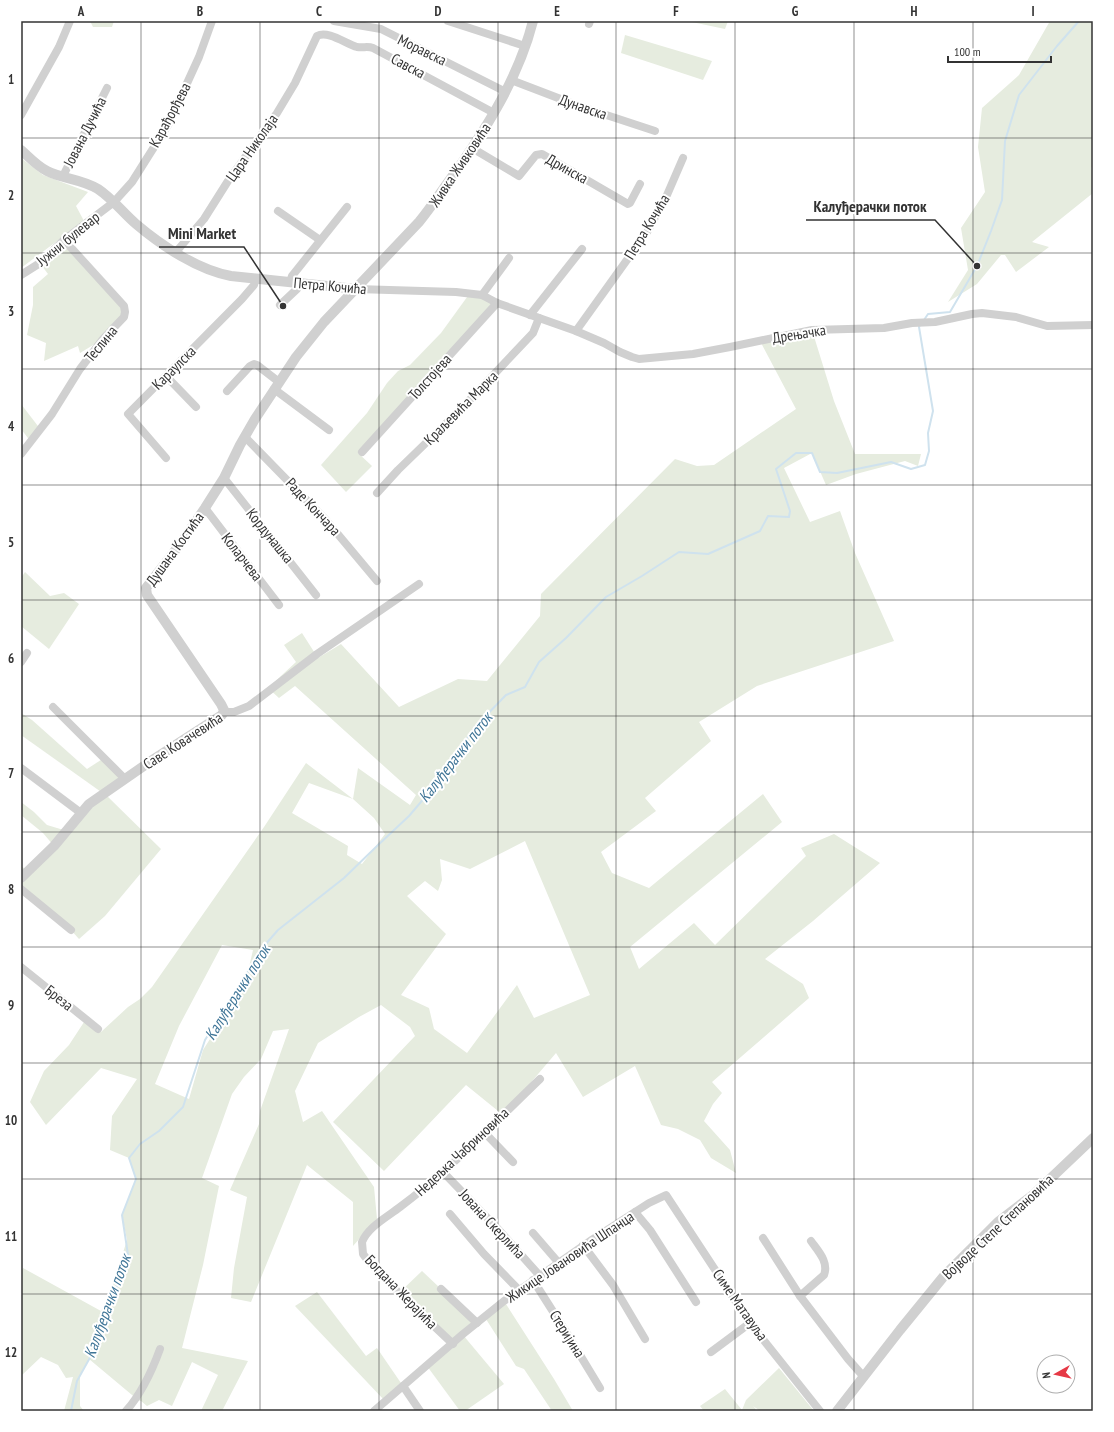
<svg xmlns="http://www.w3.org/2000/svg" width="1114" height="1432" viewBox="0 0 1114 1432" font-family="'PT Sans Narrow',sans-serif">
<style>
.green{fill:#e6ecdf;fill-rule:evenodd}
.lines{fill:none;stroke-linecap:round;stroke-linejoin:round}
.stream{stroke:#cfe2ee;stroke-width:2}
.minor{stroke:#d0d0d0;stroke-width:8}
.tertiary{stroke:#d0d0d0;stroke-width:10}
.grid{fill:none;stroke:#333;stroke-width:1;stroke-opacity:0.55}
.labels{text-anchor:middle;stroke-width:4;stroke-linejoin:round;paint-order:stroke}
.street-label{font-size:15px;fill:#333;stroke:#fff}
.water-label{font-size:16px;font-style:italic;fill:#3f7597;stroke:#fff}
.leader{fill:none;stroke:#333;stroke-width:1.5}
.callout-dot{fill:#333;stroke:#fff;stroke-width:1.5}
.callout-label{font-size:16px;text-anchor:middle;font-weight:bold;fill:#333;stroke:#fff;stroke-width:4;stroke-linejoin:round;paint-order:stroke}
.neatline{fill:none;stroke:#333;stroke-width:1.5}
.grid-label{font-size:13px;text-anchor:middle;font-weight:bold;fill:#333}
</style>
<rect width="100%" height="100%" fill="#fff"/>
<g class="green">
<path d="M90 21H114L112 27H93Z"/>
<path d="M687 21H728L725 29Z"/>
<path d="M1050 21H1093V163L1091 170 1093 169V193L1032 242 1049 247 1016 272 1005 255H1001L977 284 948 302 968 270 961 228 985 192 978 147 982 108 1019 75Z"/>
<path d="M625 35 712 61 703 80 621 53Z"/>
<path d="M21 158 43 175 88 192 76 206 84 221 21 268Z"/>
<path d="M64 246 124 306 125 312 103 339 80 353 78 346 44 361 46 343 27 335 33 305V287L48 274 42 266Z"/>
<path d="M470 293 497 303 358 453 372 466 346 492 321 465 367 413 387 383 398 371 410 365 441 333Z"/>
<path d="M812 330 834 401 855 454H921L918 466 905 461 856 474 826 485 812 453 784 468 810 522 840 511 855 553 894 641 757 686 699 722 711 741 645 798 656 811 601 852 612 873 649 888 763 794 782 822 630 947 639 969 694 923 715 945 806 856 801 848 834 834 880 863 813 921 765 959 803 984 809 998 712 1082 722 1093 713 1104 704 1121 730 1150 736 1173 711 1158 700 1140 678 1129 661 1125 635 1066 583 1097 556 1053 503 1115 466 1085 384 1171 333 1122 415 1036 410 1027 381 1005 359 1017 318 1043 295 1091 303 1122 322 1111 374 1187 377 1219 353 1246V1202L307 1165 251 1302 231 1298 234 1268 247 1197 230 1190 259 1124 260 1111 289 1029 273 1031 261 1059 244 1077 232 1094 202 1178 219 1186 203 1265 182 1348 248 1361 222 1411H201L218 1375 192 1362 172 1406 159 1400 147 1406 141 1401 138 1400 89 1359 80 1376V1406L84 1411H64L73 1377 66 1378 58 1365 41 1357 21 1376V1273L23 1268 101 1311 109 1297 127 1240 122 1215 136 1179 129 1158 110 1150 112 1116 137 1079 101 1068 46 1125 30 1102 44 1071 69 1045 86 1019 101 1032 128 1007 140 999 152 987 264 827 306 763 353 799 358 768 410 805 416 795 295 686 279 698 268 688 296 662 284 645 302 633 318 658 341 644 399 707 458 679 487 681 540 616 541 594 675 459 697 466 714 465 796 409 760 341ZM309 783 353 799 374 818 385 834 362 864 347 855 348 846 292 813ZM525 841 590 995 534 1018 517 985 467 1053 434 1029 429 1008 401 995 446 934 407 896 425 881 438 891 442 880 440 859 470 869ZM222 945 253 950 246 980 236 998 203 1050 189 1099 155 1084 179 1026Z"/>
<path d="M21 404 41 430 31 442 21 429Z"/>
<path d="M25 572 50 596 64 593 79 604 49 649 21 626V578Z"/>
<path d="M21 713 32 720 87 769 104 758 125 779 105 794 161 849 105 916 79 939 71 930 21 889V866L28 871 54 846 43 833 21 815V802L34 812 47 825 67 831 104 794 21 735Z"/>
<path d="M422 1271 477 1323 463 1335 504 1384 465 1411H460L427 1366 452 1344 399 1293Z"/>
<path d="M317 1292 366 1356 377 1348 403 1386 385 1401 295 1306Z"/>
<path d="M504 1301 554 1379 573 1411H552L524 1369 516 1366 484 1316Z"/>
<path d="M779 1368 814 1411H760L753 1406 756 1409 754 1411H704L700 1406 725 1389 742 1410 746 1400Z"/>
</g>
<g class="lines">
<g class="stream">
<path d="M924 320 928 314 950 312 977 266 991 231 1002 200 1005 141 1019 95 1057 46 1079 21"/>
<path d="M71 1411 77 1381 92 1354 95 1336 104 1323 128 1255 122 1215 136 1179 129 1158 140 1144 159 1131 183 1107 205 1040 264 946 278 930 344 878 376 847 409 816 432 789 475 727 506 695 525 687 539 662 566 638 606 597 642 576 679 552 708 554 760 531 768 516 789 517 790 511 776 469 796 453H812L820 472 837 473 891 462 911 469 925 465 929 451 928 433 933 411 919 327 920 325"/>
</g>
<g class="minor">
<path d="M334 21 381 29 506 92"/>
<path d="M448 21 525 46"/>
<path d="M589 24 590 21"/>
<path d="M511 80 579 106 655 131"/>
<path d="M21 115 59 47 70 21"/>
<path d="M472 148 519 176 536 155 542 154 628 204 630 203 640 184"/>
<path d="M63 176 107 88"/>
<path d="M278 211 320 240"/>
<path d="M176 252 204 219 228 181 277 113 295 83 317 36C328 30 346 44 357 47 363 48 368 46 373 48L494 113"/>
<path d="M21 275 40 263 64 240 114 202 132 182 168 125 178 103 199 57 212 21"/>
<path d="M290 282 292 276 347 207"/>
<path d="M356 289 456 292 482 295 497 303 576 331 604 343 620 352 632 357 639 359 693 354 730 347 812 330 884 328 912 323 935 322 972 314 982 313 1016 317 1047 326 1093 325"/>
<path d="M482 295 509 258"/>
<path d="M280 305 297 289 299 283"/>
<path d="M530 315 582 249"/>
<path d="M576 331 647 232 667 195 683 158"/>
<path d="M166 376 196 407"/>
<path d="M274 389 329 430"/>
<path d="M227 391 250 366 254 364 257 365 279 382"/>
<path d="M245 437 326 520 377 581"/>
<path d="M362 452 497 303"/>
<path d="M21 454 52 414 80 369 103 339 124 317 125 312 124 306 64 240"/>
<path d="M166 458 128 414 242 299 254 285 256 278"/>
<path d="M224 478 316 595"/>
<path d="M377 493 398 470 463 407 533 333 539 318"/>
<path d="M205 508 279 605"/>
<path d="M21 662 27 653"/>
<path d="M53 707 125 779"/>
<path d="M223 712H234L249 706 317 654 419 584"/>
<path d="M21 768 81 813"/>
<path d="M21 889 71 930"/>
<path d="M21 967 98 1029"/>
<path d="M485 1133 513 1162"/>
<path d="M443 1172 497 1228 540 1276"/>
<path d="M635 1212 650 1230 696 1302"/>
<path d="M450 1214 484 1254 519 1290"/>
<path d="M533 1233 558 1262"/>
<path d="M763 1238 800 1296 848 1359 864 1377"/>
<path d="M583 1245 613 1285 645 1339"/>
<path d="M533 1280 566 1332 600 1388"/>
<path d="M441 1289 477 1323"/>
<path d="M800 1296 824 1275C829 1262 818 1251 811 1241"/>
<path d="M453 1344 399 1293 369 1262 363 1254 362 1242C368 1227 387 1217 400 1207 451 1169 494 1123 540 1079"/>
<path d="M711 1352 750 1323"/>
<path d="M403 1386 420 1411"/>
<path d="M126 1411C142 1393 152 1371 160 1349"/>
<path d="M374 1411 463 1334 504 1301 593 1239 649 1203 666 1195 750 1323 820 1411"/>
</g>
<g class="tertiary">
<path d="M21 150C29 157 37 166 47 171 63 179 82 179 98 189 113 199 123 213 136 224 162 246 198 270 231 276L356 289"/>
<path d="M21 878 54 846 89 804 151 761 222 715 224 710 221 704 147 595 146 588 181 543 205 508 224 478 240 445 255 419 296 357 324 322 419 222C433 205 444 187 457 170 489 124 519 76 533 21"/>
<path d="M837 1411 900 1330 944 1276 998 1222 1033 1195 1093 1138"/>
</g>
</g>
<path class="grid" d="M141 21V1411M260 21V1411M379 21V1411M498 21V1411M616 21V1411M735 21V1411M854 21V1411M973 21V1411M21 138H1093M21 253H1093M21 369H1093M21 485H1093M21 600H1093M21 716H1093M21 832H1093M21 947H1093M21 1063H1093M21 1179H1093M21 1294H1093"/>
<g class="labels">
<g class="street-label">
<text transform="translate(422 50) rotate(26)" y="5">Моравска</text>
<text transform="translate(408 66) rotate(28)" y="5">Савска</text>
<text transform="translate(583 107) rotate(19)" y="5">Дунавска</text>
<text transform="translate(170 115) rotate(-62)" y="5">Карађорђева</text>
<text transform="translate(85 132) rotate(-63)" y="5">Јована Дучића</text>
<text transform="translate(252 148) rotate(-55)" y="5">Цара Николаја</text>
<text transform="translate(460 165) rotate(-56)" y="5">Живка Живковића</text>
<text transform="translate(567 169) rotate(29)" y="5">Дринска</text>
<text transform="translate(647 227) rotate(-59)" y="5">Петра Кочића</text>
<text transform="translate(68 239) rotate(-39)" y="5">Јужни булевар</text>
<text transform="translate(330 286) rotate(5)" y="5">Петра Кочића</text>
<text transform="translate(799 334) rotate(-9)" y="5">Дрењачка</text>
<text transform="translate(101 344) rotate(-50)" y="5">Теслина</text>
<text transform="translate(174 368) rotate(-45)" y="5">Караулска</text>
<text transform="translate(430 377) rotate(-48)" y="5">Толстојева</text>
<text transform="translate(461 408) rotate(-45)" y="5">Краљевића Марка</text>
<text transform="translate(313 507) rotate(47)" y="5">Раде Кончара</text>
<text transform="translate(270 536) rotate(51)" y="5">Кордунашка</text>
<text transform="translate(175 549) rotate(-54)" y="5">Душана Костића</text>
<text transform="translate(242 557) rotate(52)" y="5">Коларчева</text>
<text transform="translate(183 741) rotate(-33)" y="5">Саве Ковачевића</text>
<text transform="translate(59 998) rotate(38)" y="5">Бреза</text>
<text transform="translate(462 1152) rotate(-43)" y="5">Недељка Чабриновића</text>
<text transform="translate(492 1224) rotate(47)" y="5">Јована Скерлића</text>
<text transform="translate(998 1227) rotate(-43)" y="5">Војводе Степе Степановића</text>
<text transform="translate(570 1257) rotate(-34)" y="5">Жикице Јовановића Шпанца</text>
<text transform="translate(401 1292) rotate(46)" y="5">Богдана Жерајића</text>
<text transform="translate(740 1305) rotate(55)" y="5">Симе Матавуља</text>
<text transform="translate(567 1334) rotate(58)" y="5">Стеријина</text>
</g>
<g class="water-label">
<text transform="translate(455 757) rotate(-52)" y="6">Калуђерачки поток</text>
<text transform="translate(237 992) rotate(-58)" y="6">Калуђерачки поток</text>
<text transform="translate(107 1306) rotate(-70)" y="6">Калуђерачки поток</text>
</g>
</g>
<path class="leader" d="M977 266L935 220H806M283 306L244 247H159"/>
<g class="callout-dot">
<circle cx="977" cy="266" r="4"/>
<circle cx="283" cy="306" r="4"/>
</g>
<g class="callout-label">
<text x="870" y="212">Калуђерачки поток</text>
<text x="202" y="239">Mini Market</text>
</g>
<rect width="1114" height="1432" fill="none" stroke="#ffffff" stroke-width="44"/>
<g transform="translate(1056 1374) rotate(262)"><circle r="19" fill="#ffffff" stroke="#adadad"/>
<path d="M0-3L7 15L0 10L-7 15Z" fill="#e63946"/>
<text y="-6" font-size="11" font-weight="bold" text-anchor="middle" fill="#333333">N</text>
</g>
<path d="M948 56v6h103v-6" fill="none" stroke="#333333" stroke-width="2"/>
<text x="954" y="56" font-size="12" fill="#333333" stroke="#ffffff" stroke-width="3" paint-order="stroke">100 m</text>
<rect x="22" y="22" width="1070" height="1388" class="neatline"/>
<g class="grid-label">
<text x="81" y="16">A</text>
<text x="200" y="16">B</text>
<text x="319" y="16">C</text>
<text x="438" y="16">D</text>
<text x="557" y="16">E</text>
<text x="676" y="16">F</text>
<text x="795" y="16">G</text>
<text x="914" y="16">H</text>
<text x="1033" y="16">I</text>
<text x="11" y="84">1</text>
<text x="11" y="200">2</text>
<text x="11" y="316">3</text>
<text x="11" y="431">4</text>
<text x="11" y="547">5</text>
<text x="11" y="663">6</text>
<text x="11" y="778">7</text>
<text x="11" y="894">8</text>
<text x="11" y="1010">9</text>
<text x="11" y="1125">10</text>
<text x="11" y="1241">11</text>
<text x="11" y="1357">12</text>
</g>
</svg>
